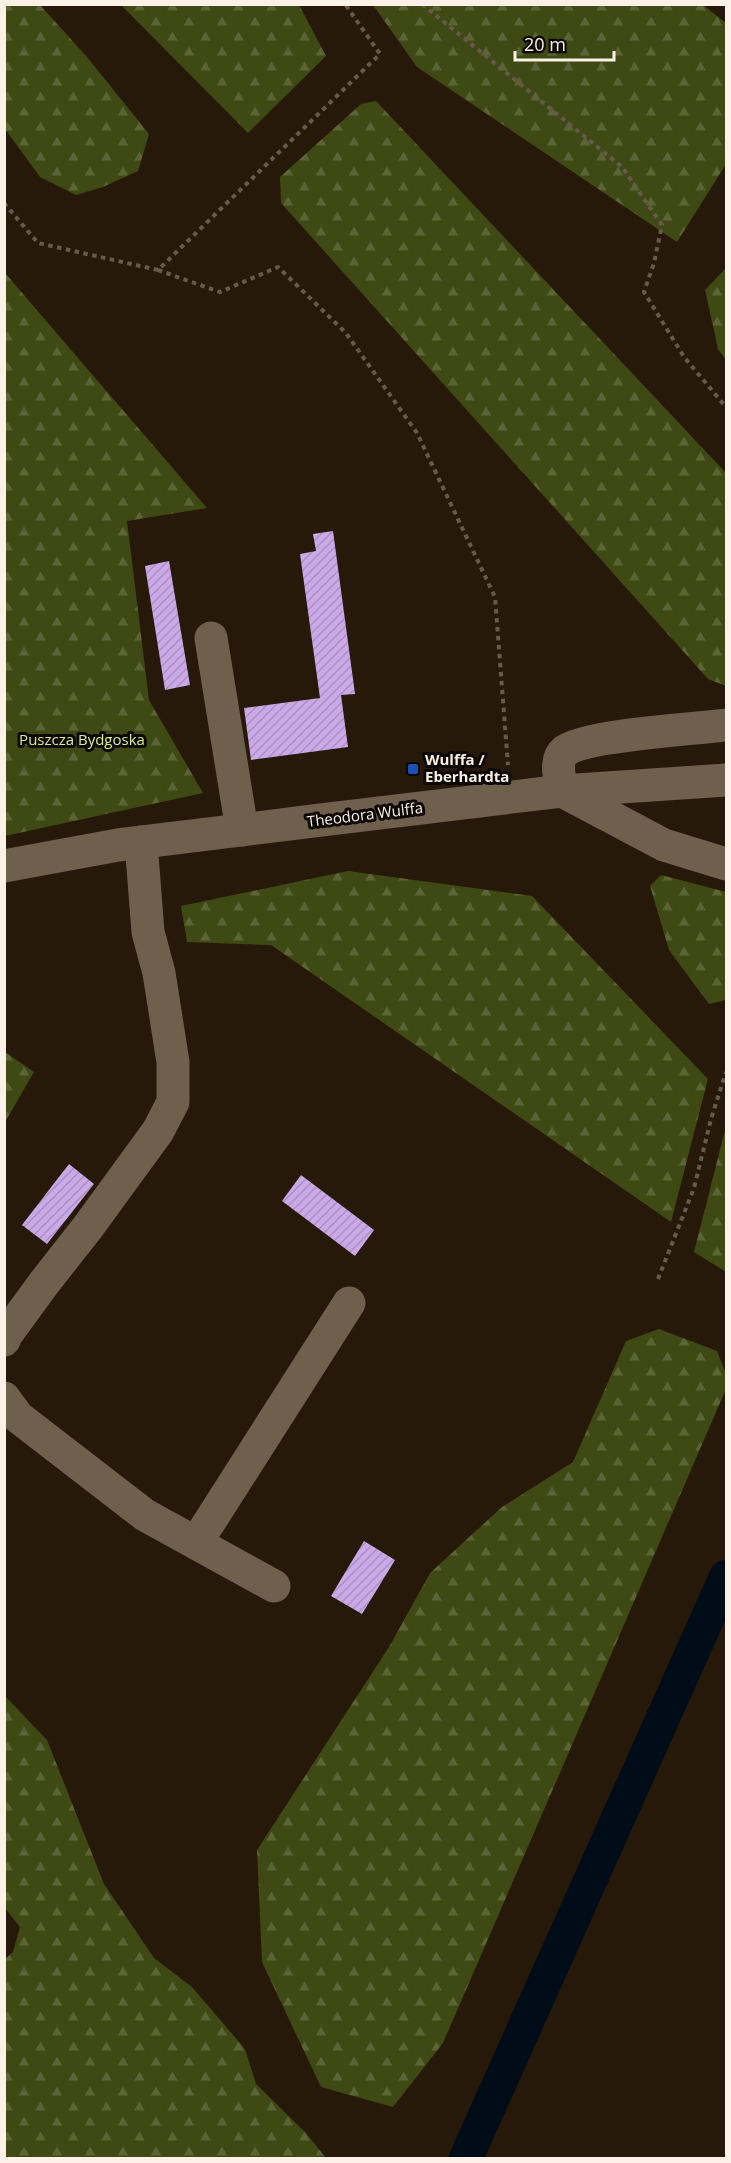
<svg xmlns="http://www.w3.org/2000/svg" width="731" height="2163" viewBox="0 0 731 2163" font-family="'Open Sans',sans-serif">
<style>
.forest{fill:url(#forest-firs)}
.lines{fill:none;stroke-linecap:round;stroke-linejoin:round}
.canal{stroke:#000c17;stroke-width:34}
.building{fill:url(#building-hatch)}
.path{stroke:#665a4c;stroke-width:4;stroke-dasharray:4.5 4.5;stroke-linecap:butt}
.minor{stroke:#6f5f4d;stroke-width:33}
.transit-dot{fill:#1a4fb4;stroke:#0b0602;stroke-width:2}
.labels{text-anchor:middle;stroke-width:6;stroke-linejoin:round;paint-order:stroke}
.park-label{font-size:15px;fill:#d7ee8b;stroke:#0b0602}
.poi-label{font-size:15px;font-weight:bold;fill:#fbf1e7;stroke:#0b0602;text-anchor:start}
.street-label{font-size:15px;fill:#fbf1e7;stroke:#0b0602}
</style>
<defs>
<pattern id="forest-firs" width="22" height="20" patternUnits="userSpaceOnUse" patternTransform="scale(1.5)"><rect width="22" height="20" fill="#3e4913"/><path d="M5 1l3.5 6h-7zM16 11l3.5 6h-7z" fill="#5b6435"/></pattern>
<pattern id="building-hatch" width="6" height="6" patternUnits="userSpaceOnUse" patternTransform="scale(1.5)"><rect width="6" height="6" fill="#cba9e9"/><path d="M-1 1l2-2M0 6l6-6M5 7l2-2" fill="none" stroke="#ab91c0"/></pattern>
</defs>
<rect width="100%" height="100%" fill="#261909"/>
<g class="forest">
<path d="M4 5H40L87 57 149 134 138 171 103 187 76 195 40 177 5 129Z"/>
<path d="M121 5H299L326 56 248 133Z"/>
<path d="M373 5H703L726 23V164L677 242 417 67Z"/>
<path d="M376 101 726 473V686L708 679 281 203 280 177 361 104Z"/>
<path d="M726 268V360L718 349 705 290Z"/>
<path d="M5 273 207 508 127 521 149 700 203 793 5 836Z"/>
<path d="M348 871 532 896 708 1079 671 1222 271 945 187 942 181 906Z"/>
<path d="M661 875 726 892V1000L709 1004 669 950 650 886Z"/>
<path d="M5 1052 34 1072 5 1122Z"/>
<path d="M726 1126V1272L694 1252Z"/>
<path d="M659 1329 717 1351 726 1374V1389L443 2043 393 2107 321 2087 262 1962 257 1850 389 1647 430 1573 502 1507 573 1462 626 1341Z"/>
<path d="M5 1696 47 1740 104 1884 154 1958 192 1987 245 2049 256 2084 305 2132 326 2158H5V1959L13 1952 20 1927 5 1908Z"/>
</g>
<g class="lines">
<path class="canal" d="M466 2158 726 1577"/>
</g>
<g class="building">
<path d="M333 531 355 694 341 695 348 747 251 760 244 708 320 698 300 554 316 551 313 534Z"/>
<path d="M169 561 190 685 165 690 145 566Z"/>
<path d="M69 1164 94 1184 47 1244 22 1225Z"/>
<path d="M301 1175 374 1230 355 1256 282 1201Z"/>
<path d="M364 1541 395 1560 362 1614 331 1596Z"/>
</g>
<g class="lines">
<g class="path">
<path d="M422 4 622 167 662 225 654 263 644 292 684 357 726 407"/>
<path d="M4 203 38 243 158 270 380 54 345 4"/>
<path d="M158 270 220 292 278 267 346 333 417 433 495 597 508 765"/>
<path d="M658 1279 694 1188 711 1119 726 1072"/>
</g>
<g class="minor">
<path d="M211 638 242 830"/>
<path d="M726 725C696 729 585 735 565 751 554 760 560 779 562 791L664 845 726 864"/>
<path d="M4 866 118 845 321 820 562 791 726 780"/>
<path d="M4 1340 6 1335 44 1283 88 1227 158 1131 173 1102V1062L159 973 148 932 141 842"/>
<path d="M4 1398 18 1417 145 1515 274 1586"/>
<path d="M196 1543 349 1303"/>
</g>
</g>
<rect class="transit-dot" x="407" y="763" width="12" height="12" rx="3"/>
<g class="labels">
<g class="park-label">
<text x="82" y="745">Puszcza Bydgoska</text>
</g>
<g class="poi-label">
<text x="425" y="765">Wulffa /<tspan x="425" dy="17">Eberhardta</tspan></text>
</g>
<g class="street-label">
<text transform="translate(365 815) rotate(-7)" y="5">Theodora Wulffa</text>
</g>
</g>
<rect width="731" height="2163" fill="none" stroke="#fbf1e7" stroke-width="12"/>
<path d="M515 51v9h99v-9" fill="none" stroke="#fbf1e7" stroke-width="3"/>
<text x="524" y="51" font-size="18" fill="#fbf1e7" stroke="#0b0602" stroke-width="4.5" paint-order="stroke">20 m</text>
</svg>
